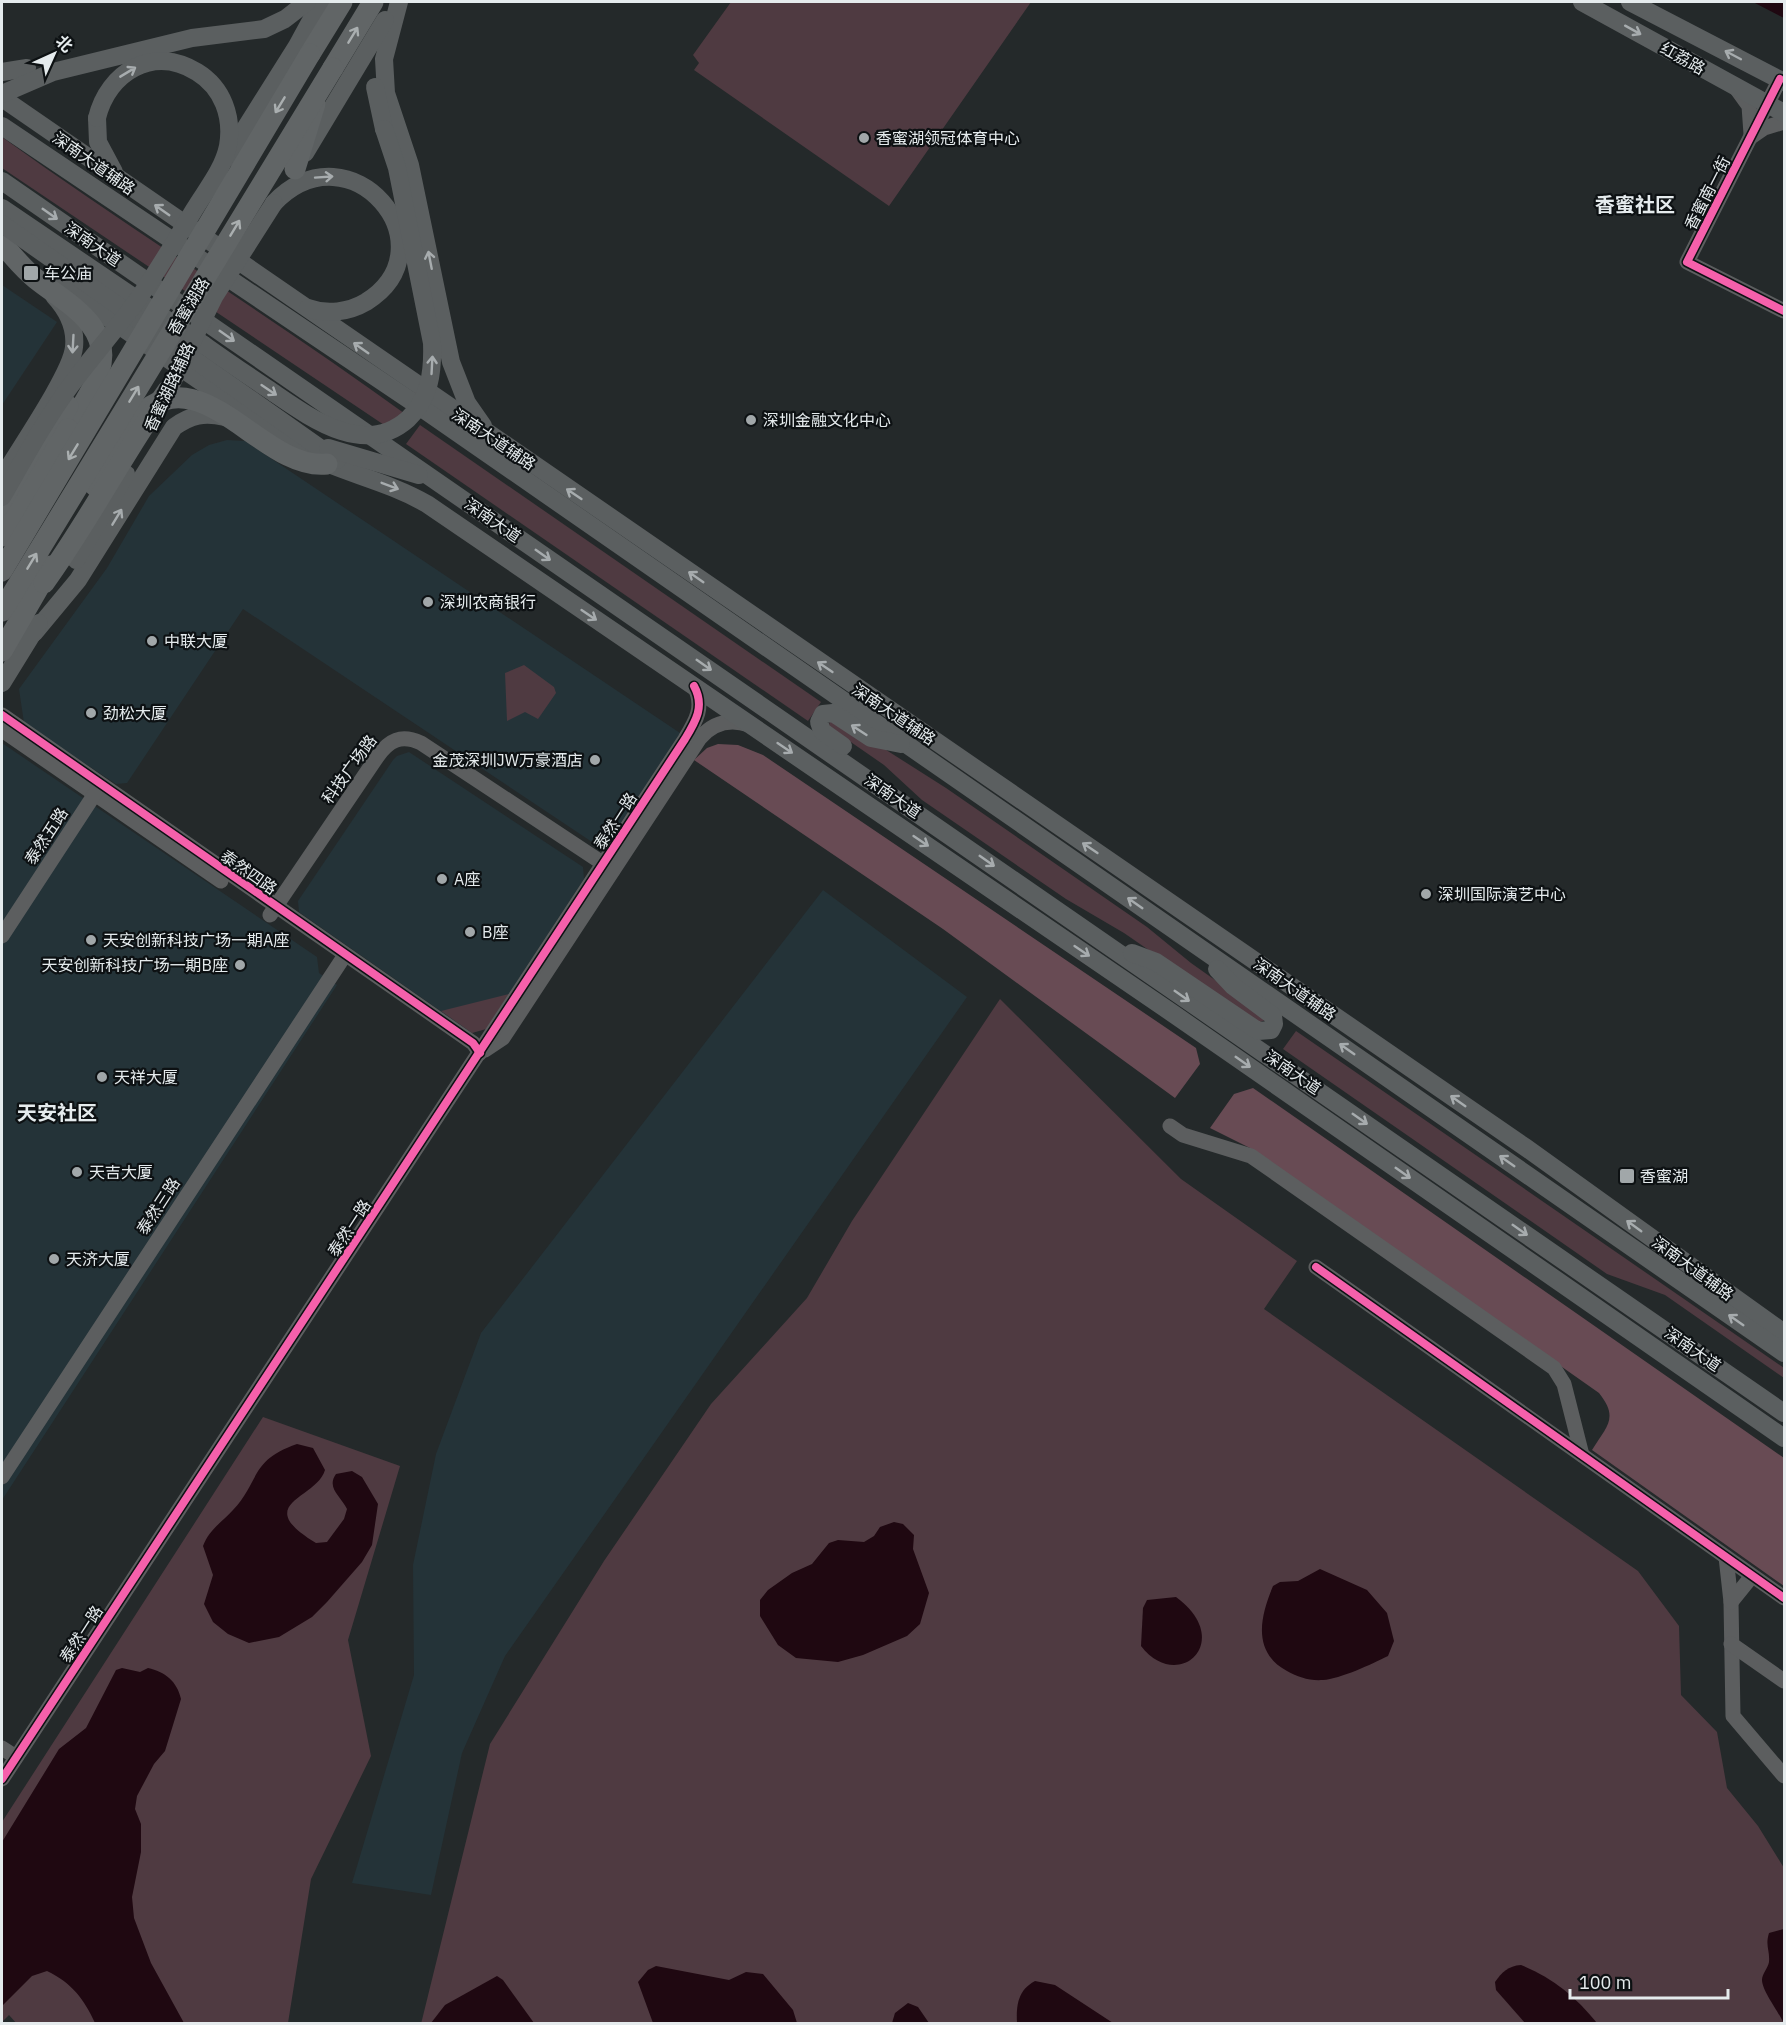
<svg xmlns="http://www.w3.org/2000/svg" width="1786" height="2025" viewBox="0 0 1786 2025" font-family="'IBM Plex Sans','Noto Sans SC',sans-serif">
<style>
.built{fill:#243338}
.green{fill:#4f3a41}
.forest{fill:#684b54}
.water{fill:#1f0811}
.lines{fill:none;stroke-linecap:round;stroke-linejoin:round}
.minor{stroke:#5c5e5f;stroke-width:15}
.major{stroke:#5b5f60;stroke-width:18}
.highway{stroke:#616566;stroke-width:21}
.major-bridge{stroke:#5b5f60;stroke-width:18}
.highway-bridge{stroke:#616566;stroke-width:21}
.cycleway-casing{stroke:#0d1113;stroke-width:11}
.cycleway{stroke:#f560ab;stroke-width:8}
.oneway{stroke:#a7acae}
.oneway2{stroke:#aaafb0}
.poi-dot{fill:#a1a7a9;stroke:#0d1113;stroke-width:2}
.labels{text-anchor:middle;stroke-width:4.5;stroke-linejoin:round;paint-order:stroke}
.street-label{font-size:16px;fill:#e5ebed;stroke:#0d1113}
.poi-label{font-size:16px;fill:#e5ebed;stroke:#0d1113;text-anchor:start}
.quarter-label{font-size:20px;font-weight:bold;fill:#e5ebed;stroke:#0d1113}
</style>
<rect width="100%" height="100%" fill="#24292a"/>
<g class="built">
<path d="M2 285 57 322 2 405Z"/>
<path d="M227 440 245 441 683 735 610 844 598 846 243 609 127 783 116 784 24 723 19 689 107 568 149 496 192 455 209 445Z"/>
<path d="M2 743 317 957 319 973 337 985 2 1500Z"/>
<path d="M409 752 583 867 584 879 486 1029 472 1033 299 912 298 901 393 760 397 756Z"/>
<path d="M823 890 967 997 505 1656 462 1753 431 1895 352 1883 414 1675 413 1565 436 1454 481 1333Z"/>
</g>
<g class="green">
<path d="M731 2H1031L889 206 694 70 699 63 693 55Z"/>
<path d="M2 137C135 233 275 319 408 416L396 433 2 168Z"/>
<path d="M420 425 821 702 808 721 406 444Z"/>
<path d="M524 665 554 687 556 693 538 719 525 712 507 721 505 673Z"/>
<path d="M830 720H839L946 788 1147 927 1191 963 1263 1014 1265 1020 1256 1024 1124 933 1066 899 922 800 884 765 832 729 829 726Z"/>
<path d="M509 994 486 1029 472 1033 441 1011Z"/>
<path d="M1000 999 1181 1179 1297 1261 1264 1309 1638 1571 1679 1626 1681 1695 1717 1732 1727 1788 1758 1826 1784 1868V2023L421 2024 490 1744 604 1561 711 1404 807 1298 852 1221Z"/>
<path d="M1296 1031 1784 1368V1378L1665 1295 1607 1274 1283 1049Z"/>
<path d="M263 1417 400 1466 348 1640 371 1756 311 1879 288 2023 17 2024 9 2015 2 2022V1822Z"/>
</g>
<g class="forest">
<path d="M718 744 738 745 763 755 1196 1048 1200 1064 1175 1098 943 929 694 760 707 748Z"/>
<path d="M1253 1088 1784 1458V1586L1592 1450C1607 1426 1619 1418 1599 1393L1250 1148 1210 1128 1234 1094Z"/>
</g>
<g class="water">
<path d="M1753 2H1784V18Z"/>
<path d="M297 1444 313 1448 325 1470C317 1499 250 1503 316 1543L327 1542 344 1519 347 1509C341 1496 326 1488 336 1474L352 1471 362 1477 378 1504 372 1545 362 1562 327 1602 312 1617 279 1637 249 1643 228 1634 213 1622 204 1604 213 1575 203 1546C209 1530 222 1522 233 1510 260 1481 250 1460 297 1444Z"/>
<path d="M894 1522 903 1524 914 1535 913 1549 929 1593 920 1624 907 1636 863 1655 838 1662 796 1658 778 1645 760 1616V1600L768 1590 792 1573 812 1564 829 1543 838 1540 864 1542 874 1536 880 1527Z"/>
<path d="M1320 1569 1367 1590 1387 1613 1394 1641 1388 1656C1372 1664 1340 1679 1323 1680 1309 1681 1298 1677 1287 1671 1252 1652 1260 1617 1273 1586L1280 1582 1298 1581Z"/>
<path d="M1176 1597C1236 1641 1178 1694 1141 1646L1143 1608 1147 1600Z"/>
<path d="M122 1668 140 1672 148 1668C165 1672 177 1681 181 1699L165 1751 154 1764 137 1796 135 1809 141 1824V1852L132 1897 134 1918 151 1963 184 2023H95C84 1999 72 1983 47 1971L32 1976 2 2006V1842L59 1749 86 1728 116 1670Z"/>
<path d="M1784 1929V2024C1779 2012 1762 1991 1762 1980 1762 1974 1768 1968 1769 1962 1770 1950 1765 1946 1769 1933Z"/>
<path d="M1521 1965C1552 1977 1576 1997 1597 2023H1525L1496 1990 1495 1982C1502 1972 1508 1966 1521 1965Z"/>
<path d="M656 1966 729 1980 746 1972 763 1974 793 2010 797 2023H653L638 1982 648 1970Z"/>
<path d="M497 1976 503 1980 534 2023H431L445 2005Z"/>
<path d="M1035 1981 1055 1985 1113 2023H1017C1016 2005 1018 1990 1035 1981Z"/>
<path d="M908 2003 918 2007 929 2023H892L895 2013Z"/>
</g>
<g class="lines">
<g class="minor">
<path d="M1780 79 1687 262 1784 311"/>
<path d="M1736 88 1749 106 1751 134"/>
<path d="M1751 137 1764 128 1784 122"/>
<path d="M2 715 473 1043 480 1053"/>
<path d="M2 730 221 881"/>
<path d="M270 915 377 757C389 740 401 734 421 743L613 870"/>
<path d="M2 936 100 786"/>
<path d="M485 1050 503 1038 700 738C713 723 729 718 749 725"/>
<path d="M1170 1126 1183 1135 1251 1156 1554 1368 1564 1384 1582 1455"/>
<path d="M1316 1267 1784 1598"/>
<path d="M2 1477 345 955"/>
<path d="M1726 1557 1731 1602 1733 1716 1784 1776"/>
<path d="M1731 1602 1752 1576"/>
<path d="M1731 1644 1784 1681"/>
<path d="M2 1748 16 1757"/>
<path d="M2 1779 685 739C696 721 705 706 694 686"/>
</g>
<g class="major">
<path d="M399 2 384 59 386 93 410 165 451 362 467 403 483 426"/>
<path d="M1582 2 1784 113"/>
<path d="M1630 2 1784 82"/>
<path d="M2 72 27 68"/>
<path d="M375 87 384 129"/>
<path d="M2 98 1525 1147 1784 1333"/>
<path d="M97 118 98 142 114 172"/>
<path d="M2 126 426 411 1784 1353"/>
<path d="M305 153 385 20"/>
<path d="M226 159 297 46 321 2"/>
<path d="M2 181 1784 1413"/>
<path d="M274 203C351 123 454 247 366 302 349 312 327 315 308 308"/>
<path d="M2 208 204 345"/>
<path d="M56 282 308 455C347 474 389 482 427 504L1175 1015 1784 1438"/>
<path d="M120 307 337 460"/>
<path d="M328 448 419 475"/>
<path d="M2 478C18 451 72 373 74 347 76 328 67 310 54 296"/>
<path d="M34 633 78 580 174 427C191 415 204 412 225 417"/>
<path d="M2 683 39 623"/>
<path d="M843 746 822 731 819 722 823 714 833 713 871 738 901 744"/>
<path d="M1132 953 1156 962 1258 1031 1271 1030 1274 1024 1273 1016 1233 986 1217 969"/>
</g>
<g class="highway">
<path d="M310 54 342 2"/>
<path d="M333 68 373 2"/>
<path d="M295 169 315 104"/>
<path d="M4 246C14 257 24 270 36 279 66 303 114 326 99 372 93 392 78 411 68 429"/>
<path d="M95 486 136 419C200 350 262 472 327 464"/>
<path d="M2 524 68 406"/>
<path d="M2 651 51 566"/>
</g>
<g class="major-bridge">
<path d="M2 94 53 72 192 38 264 29 285 19 307 2"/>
<path d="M2 224 120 307"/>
<path d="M204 345C225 360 247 375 268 389 308 416 363 459 408 419 430 398 433 372 432 343L397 168 384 129"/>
<path d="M163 401 214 297 274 203"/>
<path d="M2 497C24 459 45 420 71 385 91 358 113 333 133 306 155 276 174 243 194 210 206 190 223 170 228 146 233 117 223 88 197 72 153 45 108 72 97 118"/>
<path d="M76 560 126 474"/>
</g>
<g class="highway-bridge">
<path d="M2 536 17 516 68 429"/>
<path d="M2 571 310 54"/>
<path d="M44 583C89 521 124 452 168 390"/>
<path d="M2 611 333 68"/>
</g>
<defs>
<g id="cycleway">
<path d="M1780 79 1687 262 1784 311"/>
<path d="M2 715 473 1043 480 1053"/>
<path d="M1316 1267 1784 1598"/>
<path d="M2 1779 685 739C696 721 705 706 694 686"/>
</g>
</defs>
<use href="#cycleway" class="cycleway-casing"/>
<use href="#cycleway" class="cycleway"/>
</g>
<defs><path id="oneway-shaft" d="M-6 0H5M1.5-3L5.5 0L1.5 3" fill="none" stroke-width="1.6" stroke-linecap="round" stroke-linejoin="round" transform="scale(1.5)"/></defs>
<g class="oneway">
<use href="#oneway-shaft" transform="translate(1633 30) rotate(29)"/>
<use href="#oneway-shaft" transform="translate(1733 55) rotate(-152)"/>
<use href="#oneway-shaft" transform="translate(128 72) rotate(-31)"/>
<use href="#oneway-shaft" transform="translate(324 177) rotate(-4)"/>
<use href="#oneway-shaft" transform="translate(162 210) rotate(-145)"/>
<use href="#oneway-shaft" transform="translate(50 214) rotate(35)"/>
<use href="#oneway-shaft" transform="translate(430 260) rotate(-101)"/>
<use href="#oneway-shaft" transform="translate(227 336) rotate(35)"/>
<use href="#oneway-shaft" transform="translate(73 344) rotate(93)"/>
<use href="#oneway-shaft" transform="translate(361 348) rotate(-145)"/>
<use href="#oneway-shaft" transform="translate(432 365) rotate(-87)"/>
<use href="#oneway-shaft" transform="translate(269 390) rotate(34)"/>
<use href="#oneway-shaft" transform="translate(390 486) rotate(21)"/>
<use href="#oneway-shaft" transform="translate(574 494) rotate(-146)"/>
<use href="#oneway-shaft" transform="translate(117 517) rotate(-59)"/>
<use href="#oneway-shaft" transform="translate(543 555) rotate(35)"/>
<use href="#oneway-shaft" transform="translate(696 577) rotate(-145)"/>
<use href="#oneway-shaft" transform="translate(589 615) rotate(34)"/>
<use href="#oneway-shaft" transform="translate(704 665) rotate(35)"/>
<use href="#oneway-shaft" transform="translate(825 667) rotate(-146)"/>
<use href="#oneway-shaft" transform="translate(859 730) rotate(-147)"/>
<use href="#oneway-shaft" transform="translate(785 748) rotate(34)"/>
<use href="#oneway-shaft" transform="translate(921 841) rotate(34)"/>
<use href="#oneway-shaft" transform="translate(1090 848) rotate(-146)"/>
<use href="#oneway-shaft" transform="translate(987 861) rotate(35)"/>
<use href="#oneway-shaft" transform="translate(1135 903) rotate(-145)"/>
<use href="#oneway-shaft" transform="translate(1082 951) rotate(34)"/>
<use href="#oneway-shaft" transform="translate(1182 996) rotate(35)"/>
<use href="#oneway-shaft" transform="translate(1347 1049) rotate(-145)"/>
<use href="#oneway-shaft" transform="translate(1243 1062) rotate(35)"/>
<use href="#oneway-shaft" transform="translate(1458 1101) rotate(-145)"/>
<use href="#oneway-shaft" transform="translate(1360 1119) rotate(35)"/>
<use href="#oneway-shaft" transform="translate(1507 1161) rotate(-145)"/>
<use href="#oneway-shaft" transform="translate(1403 1173) rotate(35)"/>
<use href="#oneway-shaft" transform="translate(1634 1226) rotate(-144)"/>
<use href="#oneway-shaft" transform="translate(1520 1230) rotate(35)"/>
<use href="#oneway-shaft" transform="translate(1736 1320) rotate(-145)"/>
</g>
<g class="oneway2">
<use href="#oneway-shaft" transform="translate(353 35) rotate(-59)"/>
<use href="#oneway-shaft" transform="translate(280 105) rotate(121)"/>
<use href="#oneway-shaft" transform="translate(235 228) rotate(-59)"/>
<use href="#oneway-shaft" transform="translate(134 394) rotate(-59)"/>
<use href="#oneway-shaft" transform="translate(73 452) rotate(121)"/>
<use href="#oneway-shaft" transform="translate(32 561) rotate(-59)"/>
</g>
<g class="poi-dot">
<circle cx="864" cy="138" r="6"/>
<rect x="23" y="265" width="16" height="16" rx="3"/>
<circle cx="751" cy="420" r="6"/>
<circle cx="428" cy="602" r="6"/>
<circle cx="152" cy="641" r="6"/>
<circle cx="91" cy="713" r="6"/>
<circle cx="595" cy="760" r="6"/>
<circle cx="442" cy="879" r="6"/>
<circle cx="1426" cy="894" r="6"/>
<circle cx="470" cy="932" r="6"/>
<circle cx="91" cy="940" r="6"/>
<circle cx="240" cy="965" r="6"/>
<circle cx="102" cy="1077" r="6"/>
<circle cx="77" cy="1172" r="6"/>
<rect x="1619" y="1168" width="16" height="16" rx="3"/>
<circle cx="54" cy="1259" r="6"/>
</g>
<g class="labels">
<g class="street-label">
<text transform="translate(1683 58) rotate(29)" y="6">红荔路</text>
<text transform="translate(94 163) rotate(35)" y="6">深南大道辅路</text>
<text transform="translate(1707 193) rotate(-63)" y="6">香蜜南一街</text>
<text transform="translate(93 244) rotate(35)" y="6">深南大道</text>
<text transform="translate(188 306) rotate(-59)" y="6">香蜜湖路</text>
<text transform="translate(169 387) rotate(-65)" y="6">香蜜湖路辅路</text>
<text transform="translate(494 439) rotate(34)" y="6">深南大道辅路</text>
<text transform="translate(493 520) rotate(35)" y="6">深南大道</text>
<text transform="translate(894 714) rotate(34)" y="6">深南大道辅路</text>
<text transform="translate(349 769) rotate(-54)" y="6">科技广场路</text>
<text transform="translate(893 796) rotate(35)" y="6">深南大道</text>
<text transform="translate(615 821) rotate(-57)" y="6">泰然一路</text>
<text transform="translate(46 836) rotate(-57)" y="6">泰然五路</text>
<text transform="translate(249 872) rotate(35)" y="6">泰然四路</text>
<text transform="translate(1295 989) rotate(35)" y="6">深南大道辅路</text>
<text transform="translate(1293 1072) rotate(35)" y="6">深南大道</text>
<text transform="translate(158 1206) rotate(-57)" y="6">泰然三路</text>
<text transform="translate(349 1228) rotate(-57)" y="6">泰然一路</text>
<text transform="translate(1693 1268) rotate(36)" y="6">深南大道辅路</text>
<text transform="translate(1693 1349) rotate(35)" y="6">深南大道</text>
<text transform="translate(81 1634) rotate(-57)" y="6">泰然一路</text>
</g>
<g class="poi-label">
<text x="876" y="144">香蜜湖领冠体育中心</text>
<text x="44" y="279">车公庙</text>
<text x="763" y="426">深圳金融文化中心</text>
<text x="440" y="608">深圳农商银行</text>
<text x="164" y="647">中联大厦</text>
<text x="103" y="719">劲松大厦</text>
<text x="583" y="766" text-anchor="end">金茂深圳JW万豪酒店</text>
<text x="454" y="885">A座</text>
<text x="1438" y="900">深圳国际演艺中心</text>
<text x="482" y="938">B座</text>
<text x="103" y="946">天安创新科技广场一期A座</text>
<text x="228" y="971" text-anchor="end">天安创新科技广场一期B座</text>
<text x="114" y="1083">天祥大厦</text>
<text x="89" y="1178">天吉大厦</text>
<text x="1640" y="1182">香蜜湖</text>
<text x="66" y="1265">天济大厦</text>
</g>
<g class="quarter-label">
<text x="1635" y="212">香蜜社区</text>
<text x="57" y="1120">天安社区</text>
</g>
</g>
<rect width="1786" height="2025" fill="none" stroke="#e5ebed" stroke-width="6"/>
<g transform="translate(54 54) rotate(45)" stroke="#0d1113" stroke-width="4.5" paint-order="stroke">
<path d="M0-4.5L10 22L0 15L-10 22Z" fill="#e5ebed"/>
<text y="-9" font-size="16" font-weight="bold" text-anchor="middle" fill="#e5ebed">北</text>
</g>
<path d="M1570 1989v9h158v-9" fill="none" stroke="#e5ebed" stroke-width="3"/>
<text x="1579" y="1989" font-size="18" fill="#e5ebed" stroke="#0d1113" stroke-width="4.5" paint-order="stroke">100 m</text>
</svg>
